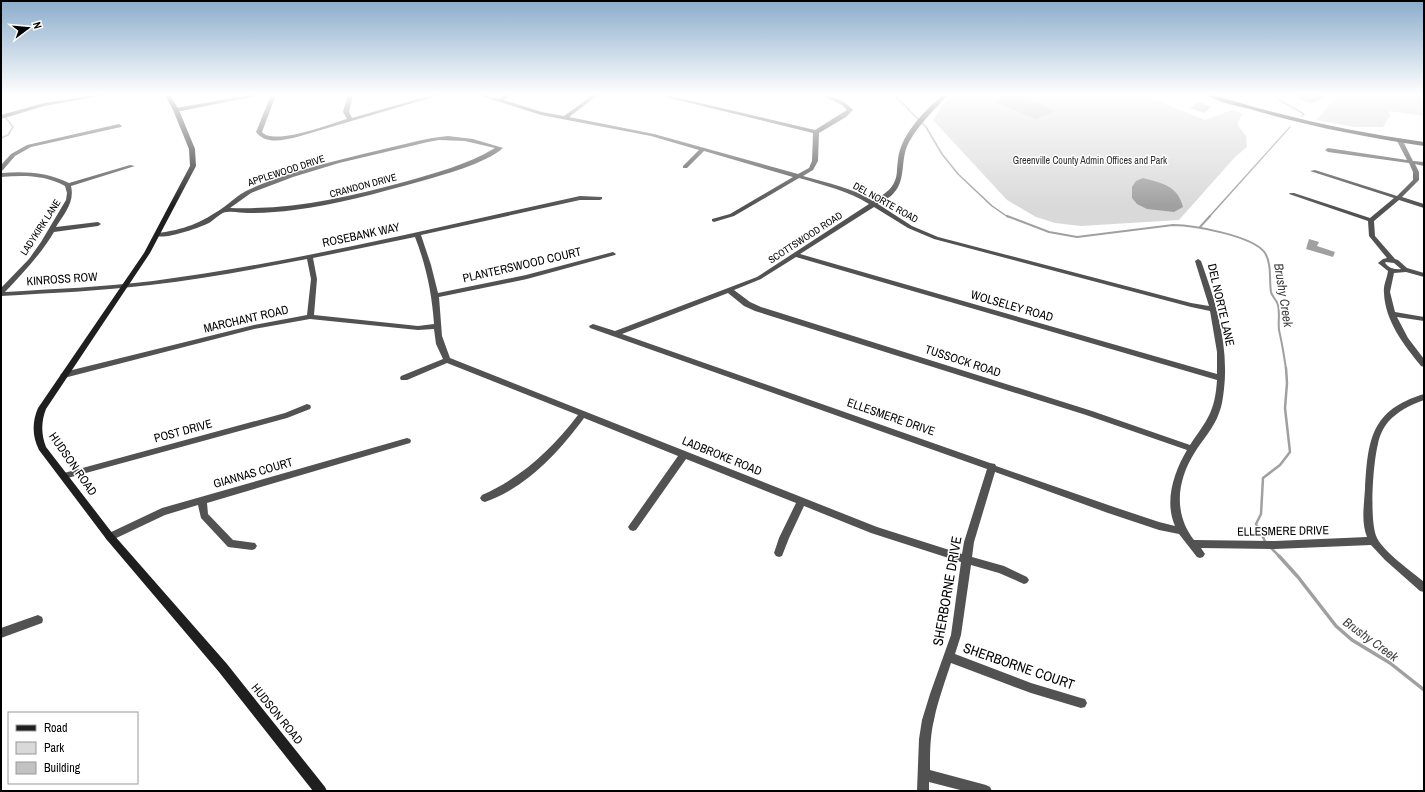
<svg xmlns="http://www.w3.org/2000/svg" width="1425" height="792" viewBox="0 0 1425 792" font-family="'Archivo Narrow',sans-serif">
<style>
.green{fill:#d9d9d9}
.water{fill:#a0a0a0}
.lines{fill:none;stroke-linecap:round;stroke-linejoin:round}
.stream-far3{stroke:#a0a0a0;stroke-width:1.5}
.stream-far2{stroke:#a0a0a0;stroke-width:2}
.stream-far1{stroke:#a0a0a0;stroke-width:2.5}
.stream{stroke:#a0a0a0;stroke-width:3.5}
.building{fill:#c2c2c2}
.street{fill:#525252;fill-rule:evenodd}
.secondary{fill:#1f1f1f;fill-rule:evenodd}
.labels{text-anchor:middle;stroke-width:3;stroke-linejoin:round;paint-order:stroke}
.far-park-label{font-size:10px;fill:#303030;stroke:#fff}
.far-street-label{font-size:10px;fill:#000;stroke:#fff}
.street-label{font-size:12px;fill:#000;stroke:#fff}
.water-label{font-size:13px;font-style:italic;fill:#414141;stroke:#fff}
.near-street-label{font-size:14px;fill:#000;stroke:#fff}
</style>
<rect width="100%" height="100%" fill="#fff"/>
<g class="green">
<path d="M952 95H1142L1205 120 1232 110 1243 114 1237 124 1246 136 1247 147 1235 157 1179 220 1081 226 1055 223 1036 217 1007 200 933 120 948 97Z"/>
<path d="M1337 95H1424V116L1388 111 1390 116 1383 127H1355L1317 120Z"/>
</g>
<g class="water">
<path d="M1295 95H1326C1316 105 1305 105 1295 95Z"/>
<path d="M1143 178C1162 183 1178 186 1183 207L1174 212 1147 209 1137 204 1132 198V187L1136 181Z"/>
<path d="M1309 239 1319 242 1317 246 1335 252 1333 257 1306 249Z"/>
</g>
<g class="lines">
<g class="stream-far3">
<path d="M894 95 926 127 942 154 958 174 992 206 1008 217"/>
<path d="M1275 95 1281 101 1304 114 1302 116"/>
<path d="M1 138 8 135 13 127 6 118"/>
<path d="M1209 217 1290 127"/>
</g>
<g class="stream-far2">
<path d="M1007 216 1049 232 1077 237 1173 225C1193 225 1254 236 1265 253 1272 264 1269 280 1271 292 1272 297 1277 300 1278 305 1280 313 1278 322 1279 330 1282 343 1284 355 1286 369"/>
<path d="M1200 227 1210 216"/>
</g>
<g class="stream-far1">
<path d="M1266 543 1256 524 1261 514 1263 478 1280 465 1290 452 1285 408 1287 383 1286 368"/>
<path d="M1270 547 1280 557"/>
</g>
<path class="stream" d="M1279 556 1298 577 1336 626 1352 640 1390 663 1424 690"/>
</g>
<g class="building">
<path d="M1010 95H1018L1055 111 1036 119 995 102Z"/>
<path d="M1199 102 1212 107 1204 113 1190 108Z"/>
</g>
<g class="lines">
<g class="street">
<path d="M96 95H107L44 106 1 119V115L44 103Z"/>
<path d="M250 95H261L176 112 173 110 176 108Z"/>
<path d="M271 95H276L262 132C274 146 330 124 347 119L343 112 348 95H353L349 112 352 118 432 95H440L297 137C283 140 266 145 256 132Z"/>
<path d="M478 95H485L499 99 505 95H510L504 100 542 112 564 116 593 95H598L569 117 654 134 798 174 809 168 812 161 813 133 657 95H666L815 130 847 110 842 105 821 95C832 95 845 101 853 110L846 117 819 133 818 161 813 170 803 176C827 183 853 188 873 201 887 193 897 186 897 169 898 161 898 154 901 147 908 128 927 108 943 95H948C934 110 919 124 909 142 899 160 908 181 891 196 887 199 882 201 878 204L912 226 938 237 1191 303 1209 306 1195 261 1198 259 1201 261C1216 302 1229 346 1224 389 1223 397 1222 406 1219 413 1214 428 1203 439 1195 452 1177 480 1173 513 1194 540L1275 541 1367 537C1361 522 1364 505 1365 489 1368 439 1371 410 1424 394V400C1410 405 1398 411 1388 422 1383 428 1379 437 1378 444 1373 463 1369 522 1377 538 1384 552 1411 571 1424 582V592L1420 591 1385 560 1371 545 1275 549 1201 548 1205 554 1203 557 1200 558 1197 557 1179 534 1159 530 1108 513 995 472 974 542 972 557 1004 566 1027 577 1029 580 1027 583 1024 584 999 573 971 565 961 635 955 654 1031 683 1081 698 1085 699 1087 703 1085 707 1081 708 1031 693 951 663C945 682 938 700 934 720 930 736 930 753 930 770L986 785 990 787 992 791H964L929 782V791H917L919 739 922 720 930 694 951 635 961 562 871 533 804 506 789 538 782 556 779 557 776 556 774 553 779 538 796 503 686 459 636 530 633 531 630 530 628 527 630 524 678 456 584 418C559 452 526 488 485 502L482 501 480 498 482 495C521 478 552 449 578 415L447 363 407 380H401L400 378 401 376 443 359 436 344 434 329 418 330 310 319 254 329 64 378 60 375 64 372 254 325 307 315 311 279 307 259C255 269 203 279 150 285 101 291 51 293 1 296V288L29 259 41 242 66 200 67 193 65 186C45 175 24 175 1 177V173C25 171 47 172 69 183L130 165 135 166 71 186C75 202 64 214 56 227L98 222 101 224 98 226 54 232C41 254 23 273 5 292 54 289 104 287 153 281 297 262 438 227 580 196L602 197V199L600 200H580L421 235 431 265 438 293 526 275 613 252 616 254 615 255 527 279 439 297 442 336 450 358 877 527 962 554 964 542 987 469 590 328 589 326 593 324 615 331 757 277 869 204C849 191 823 185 799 178L734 216 714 222 712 221V219L730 214 793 177 704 151 687 168H683V166L699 150 651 136 541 115ZM874 207 908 228 934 239 1191 307 1210 311 1217 352V374L800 254ZM415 237C426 265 432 294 434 324L418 326 314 315 317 279 313 258ZM796 257 1217 380C1215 412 1207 420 1190 445L1092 411 761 307 750 302 734 290 761 279ZM728 293 744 306 755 311 1086 415 1187 450C1174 472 1164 501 1175 526L1159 522 1114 507 996 466 995 464 990 463 622 334Z"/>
<path d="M119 124 122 126 121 127 31 147 15 156 3 170 1 171V165L11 154 27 145Z"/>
<path d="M448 136 473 139 503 148C485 164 442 175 418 182 377 193 336 205 294 210 279 212 263 213 248 213 241 213 234 211 227 212 221 212 214 220 209 223 199 228 162 241 154 235L157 233C184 230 201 223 224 207 231 202 238 195 246 191 288 171 335 161 380 150 402 145 425 138 448 136ZM439 140 465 141 495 148C467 165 435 173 404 182 345 198 291 210 230 208L251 193 293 177 339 163 428 142Z"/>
<path d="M1400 139 1403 141 1413 161 1424 162V166L1415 164 1419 172V180L1402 197 1424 204V208L1399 200 1374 221 1375 236 1395 259 1398 260 1407 268 1424 273V277L1406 272 1394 273 1390 292 1395 312 1424 317V321L1397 317 1408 338 1424 359V367L1421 366C1404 345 1385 321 1384 293 1383 285 1387 279 1388 271L1378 263 1383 259 1387 258 1369 236 1368 221 1289 194 1290 193H1294L1370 218 1394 198 1310 171 1315 170 1397 196 1413 180V172L1409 163 1328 152 1325 150 1328 148 1407 160 1397 141ZM1386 262 1394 263 1401 269C1394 270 1389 268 1385 263Z"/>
<path d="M307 404 310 405 311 407 310 409 287 418 64 479 61 478 60 476 61 474 64 473 285 413Z"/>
<path d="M407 438 410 439 411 441 410 443 207 503 208 514 233 540 255 543 257 546 255 549 252 550 228 547 201 518 198 505 165 515 110 541 107 540 105 537 107 534 162 508Z"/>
<path d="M38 615 42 617 43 620 42 623 1 638V628Z"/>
</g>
<g class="secondary">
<path d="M165 95H170L179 110 195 149 196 166 150 253 46 409C41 422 41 434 46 447L113 534 227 664 325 787 327 791H313L219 672 107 540 39 450C32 436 32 422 38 408L144 253 190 166 189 149 173 110Z"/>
<path d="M1207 95H1214C1283 117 1353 132 1424 142V146C1365 137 1307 126 1250 109 1237 106 1217 102 1207 95Z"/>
</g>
</g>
<linearGradient id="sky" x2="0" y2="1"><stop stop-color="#8baccb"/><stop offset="0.46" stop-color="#fff"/><stop offset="1" stop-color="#fff" stop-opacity="0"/></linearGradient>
<rect width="1425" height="206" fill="url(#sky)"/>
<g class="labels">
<g class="far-park-label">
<text x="1090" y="164">Greenville County Admin Offices and Park</text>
</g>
<g class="far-street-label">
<text transform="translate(286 170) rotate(-18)" y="4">APPLEWOOD DRIVE</text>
<text transform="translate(363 185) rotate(-15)" y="4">CRANDON DRIVE</text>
<text transform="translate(886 202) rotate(29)" y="4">DEL NORTE ROAD</text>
<text transform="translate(40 227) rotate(-57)" y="4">LADYKIRK LANE</text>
<text transform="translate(805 237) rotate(-33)" y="4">SCOTTSWOOD ROAD</text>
</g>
<g class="street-label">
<text transform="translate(361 235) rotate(-12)" y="4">ROSEBANK WAY</text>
<text transform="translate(522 265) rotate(-13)" y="4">PLANTERSWOOD COURT</text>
<text transform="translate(62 279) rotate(-4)" y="4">KINROSS ROW</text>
<text transform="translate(1221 305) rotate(77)" y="4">DEL NORTE LANE</text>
<text transform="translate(1012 306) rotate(16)" y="4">WOLSELEY ROAD</text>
<text transform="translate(246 319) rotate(-13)" y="4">MARCHANT ROAD</text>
<text transform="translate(963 361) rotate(18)" y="4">TUSSOCK ROAD</text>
<text transform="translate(891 417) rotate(19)" y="4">ELLESMERE DRIVE</text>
<text transform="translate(183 431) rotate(-15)" y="4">POST DRIVE</text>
<text transform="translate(722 456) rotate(22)" y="4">LADBROKE ROAD</text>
<text transform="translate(73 464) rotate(55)" y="4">HUDSON ROAD</text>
<text transform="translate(253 473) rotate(-16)" y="4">GIANNAS COURT</text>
<text transform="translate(1283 531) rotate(-1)" y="4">ELLESMERE DRIVE</text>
<text transform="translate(277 714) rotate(51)" y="4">HUDSON ROAD</text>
</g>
<g class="water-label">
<text transform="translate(1284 295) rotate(81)" y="5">Brushy Creek</text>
<text transform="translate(1371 639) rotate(36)" y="5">Brushy Creek</text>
</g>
<g class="near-street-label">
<text transform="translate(947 591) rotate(-80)" y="5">SHERBORNE DRIVE</text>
<text transform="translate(1019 666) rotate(19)" y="5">SHERBORNE COURT</text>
</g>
</g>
<rect width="1425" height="792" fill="none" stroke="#000000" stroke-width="4"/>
<rect x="8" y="712" width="130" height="72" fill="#ffffff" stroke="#999999"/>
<rect x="16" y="725" width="20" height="6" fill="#1f1f1f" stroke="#999999"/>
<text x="44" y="732" font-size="12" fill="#000000">Road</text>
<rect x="16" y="742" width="20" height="12" fill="#d9d9d9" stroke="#999999"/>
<text x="44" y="752" font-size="12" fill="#000000">Park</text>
<rect x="16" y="762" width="20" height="12" fill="#c2c2c2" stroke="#999999"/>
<text x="44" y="772" font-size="12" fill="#000000">Building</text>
<g transform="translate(28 28) rotate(74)" stroke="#ffffff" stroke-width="3" paint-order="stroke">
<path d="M0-3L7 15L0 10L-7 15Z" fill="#000000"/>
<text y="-6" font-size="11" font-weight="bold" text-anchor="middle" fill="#000000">N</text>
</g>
</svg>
